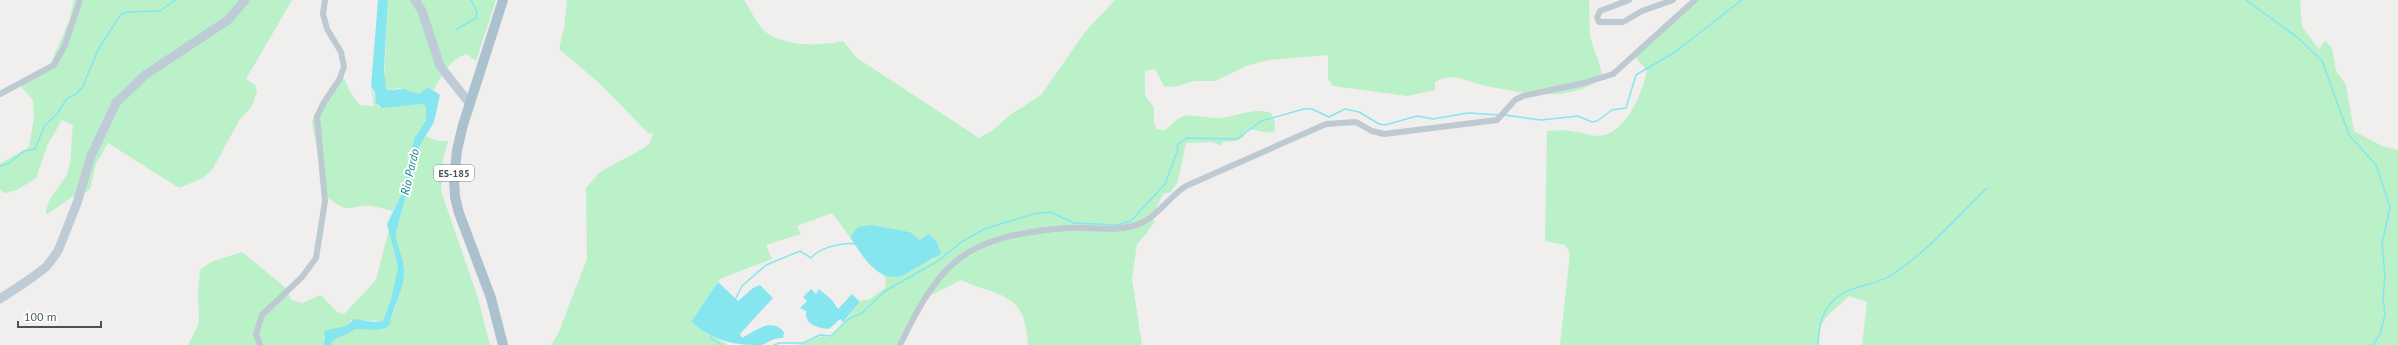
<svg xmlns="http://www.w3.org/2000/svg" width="2398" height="345" viewBox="0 0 2398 345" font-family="'PT Sans',sans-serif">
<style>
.green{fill:#baf1c9}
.water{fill:#85e6f0}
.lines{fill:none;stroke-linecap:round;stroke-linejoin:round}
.stream{stroke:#85e6f0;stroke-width:1.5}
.street{stroke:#becad1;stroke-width:6}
.secondary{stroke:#bdccd6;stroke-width:9}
.primary{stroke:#acc1ce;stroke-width:10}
.labels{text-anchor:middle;stroke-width:4;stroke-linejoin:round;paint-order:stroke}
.shield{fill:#fff;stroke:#7d878d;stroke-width:1}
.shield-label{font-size:10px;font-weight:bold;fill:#45545c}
.water-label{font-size:12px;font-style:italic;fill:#08838f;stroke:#fff}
</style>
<rect width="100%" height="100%" fill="#f1eeee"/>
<g class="green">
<path d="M74 0H292L246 79 255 85 257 92 251 108 240 119 212 170 203 178 179 188 108 143 96 164 90 189 85 193 75 195 46 215C46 196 64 186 69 168 72 155 71 139 73 125L62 120 47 146 36 178 17 190 5 193 0 190V164L29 147 34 118 33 100 19 84 49 67 69 21Z"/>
<path d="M388 0H496L476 61 467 54C451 58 441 76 434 90L428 87 419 94 399 88 388 90 384 83Z"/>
<path d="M567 0H744C751 10 757 26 767 33 788 47 819 46 843 41L857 58 979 138 993 130 1010 115 1041 95 1085 32 1115 0H1589L1590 37 1600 66 1602 78C1569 104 1520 93 1482 85 1463 80 1454 72 1435 82V90L1407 96 1333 86 1328 79V55L1269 60 1249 65 1215 81H1195L1173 87 1164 86 1155 69 1145 71V95L1154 108V123L1157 129 1165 130C1171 126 1175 119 1182 117 1194 113 1207 119 1219 118 1236 117 1254 107 1271 113L1275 123V131C1264 136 1255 126 1245 131L1244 137 1236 141 1223 142 1222 146 1212 142 1186 143 1178 181 1171 192 1163 194 1151 219 1155 221C1154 224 1140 242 1137 244L1132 279 1142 345H1028C1025 291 1001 298 961 280L927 297 907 323 897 345H797L823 336 829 337 837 331 861 301 870 299 885 288 886 279 882 275C908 280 912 267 935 259L920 240 910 232 871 225 853 233 850 237 832 213 797 226 801 234 766 245 772 259 720 279 691 322 728 345H551L558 334 587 259 586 188 600 172 644 148 650 143 653 132 649 134 598 82 559 49 564 28Z"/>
<path d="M1693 0H2300L2302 27 2319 49 2325 40 2332 48 2336 71 2346 85 2354 131 2382 146 2398 150V345H1862L1867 302 1849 296C1831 314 1818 317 1818 345H1560L1570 253 1565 245 1545 241 1547 131C1557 130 1567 130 1577 132 1584 133 1592 136 1598 136 1626 135 1642 93 1647 71L1634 55Z"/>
<path d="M342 74 350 92 360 105 374 106 371 86 378 107 421 104 426 106V120L414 139 403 191 393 211C383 209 370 204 361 206 354 207 347 210 340 206 332 202 333 199 321 196V170L312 123 314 115Z"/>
<path d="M425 136 439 141H448L443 160 441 191 478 298 490 345H330C335 336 347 336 355 329 365 328 379 333 388 326 392 323 405 273 404 267 403 255 395 241 396 232L420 145Z"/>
<path d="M389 229 398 267 391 299 383 321 351 320 346 326 326 330 323 345H188L199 323 198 290 200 270 211 262 242 252 286 288 291 300 302 303 321 295 337 312 344 314 376 280Z"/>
</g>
<g class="water">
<path d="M378 0H388L384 69 386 88 388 90 404 89 419 94 428 87 440 95 434 122 420 145 396 232C395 242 404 257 404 270 405 288 393 306 390 324 382 334 366 328 355 329 347 336 335 336 330 345H323L325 338 324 332 326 330 346 326 354 319 374 322 383 321 391 299 398 267 387 224 403 191 414 139 426 120V106L421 104 382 108 376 103 375 93 371 86Z"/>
<path d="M871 225 910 232 920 240 929 234 937 242 941 254 902 276C877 283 862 255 850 237L858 227Z"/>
<path d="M718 282 738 301 753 288 760 285 773 298 740 334 742 338C755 331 771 317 784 332L783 338C772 337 768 344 760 345 729 345 715 340 691 322Z"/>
<path d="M811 289 816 294 819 289 832 300 838 309 852 294 860 302 843 322 840 319 829 329C819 328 804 325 806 311L800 308 807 301 803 297Z"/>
</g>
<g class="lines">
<g class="stream">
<path d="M2246 0 2298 38 2322 61 2349 135 2376 165 2390 207 2382 244 2385 275 2383 297 2385 315 2380 334 2373 345"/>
<path d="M457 29 476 18 477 12 471 0"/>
<path d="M1505 115 1541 120 1578 116 1592 122 1597 121 1612 110 1626 108 1636 75 1675 52 1742 0"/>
<path d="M0 166 8 164 24 151 35 149 45 125 58 113 67 98 75 95 82 88 98 50 121 14 128 12 160 11 175 0"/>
<path d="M735 300 742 286 766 265 800 251 811 258C820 247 844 242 857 244"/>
<path d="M712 335 711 338 721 345"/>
<path d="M774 345 779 343H803L820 335 831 336 847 320 862 313 885 291 938 261 960 243 984 229 1033 214 1050 212 1074 223 1118 225 1131 221 1165 184 1178 149 1177 145 1187 138 1237 139 1261 121 1304 109H1312L1329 117 1345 109 1359 112 1379 124 1385 125 1417 116 1433 119 1468 113 1499 115"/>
<path d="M1818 345C1819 328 1820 314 1833 301 1850 284 1874 287 1893 274 1928 251 1957 217 1987 188"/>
</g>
<g class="street">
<path d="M1629 0 1600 11 1597 17 1599 22H1623L1642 11 1673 0"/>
<path d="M0 94 54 65 65 45 80 0"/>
<path d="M260 345 256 334 262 315 302 277 316 258 325 201 317 117 323 104 339 80 344 67 341 52 327 29 323 14 325 0"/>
<path d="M900 345C942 257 968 236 1067 228 1089 226 1112 232 1133 226 1156 220 1167 198 1186 186L1326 124 1356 122 1372 131 1384 134 1497 120 1515 100 1523 96 1584 83 1613 74 1695 0"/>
</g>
<g class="secondary">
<path d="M415 0 422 11 440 66 470 104"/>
<path d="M0 299 33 277 47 266 58 251 77 203 91 156 116 103 145 75 228 20 245 0"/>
</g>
<path class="primary" d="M503 345 491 298 459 213 455 197 454 179 457 150 463 125 503 0"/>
</g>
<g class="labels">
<rect class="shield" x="434" y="165" width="40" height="16" rx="3"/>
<g class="shield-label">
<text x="454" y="177">ES-185</text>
</g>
<g class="water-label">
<text transform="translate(410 172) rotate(-77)" y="4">Rio Pardo</text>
</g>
</g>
<path d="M18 321v6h83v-6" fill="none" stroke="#45545c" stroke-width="2"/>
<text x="24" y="321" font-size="12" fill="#45545c" stroke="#ffffff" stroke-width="3" paint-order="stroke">100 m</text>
</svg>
